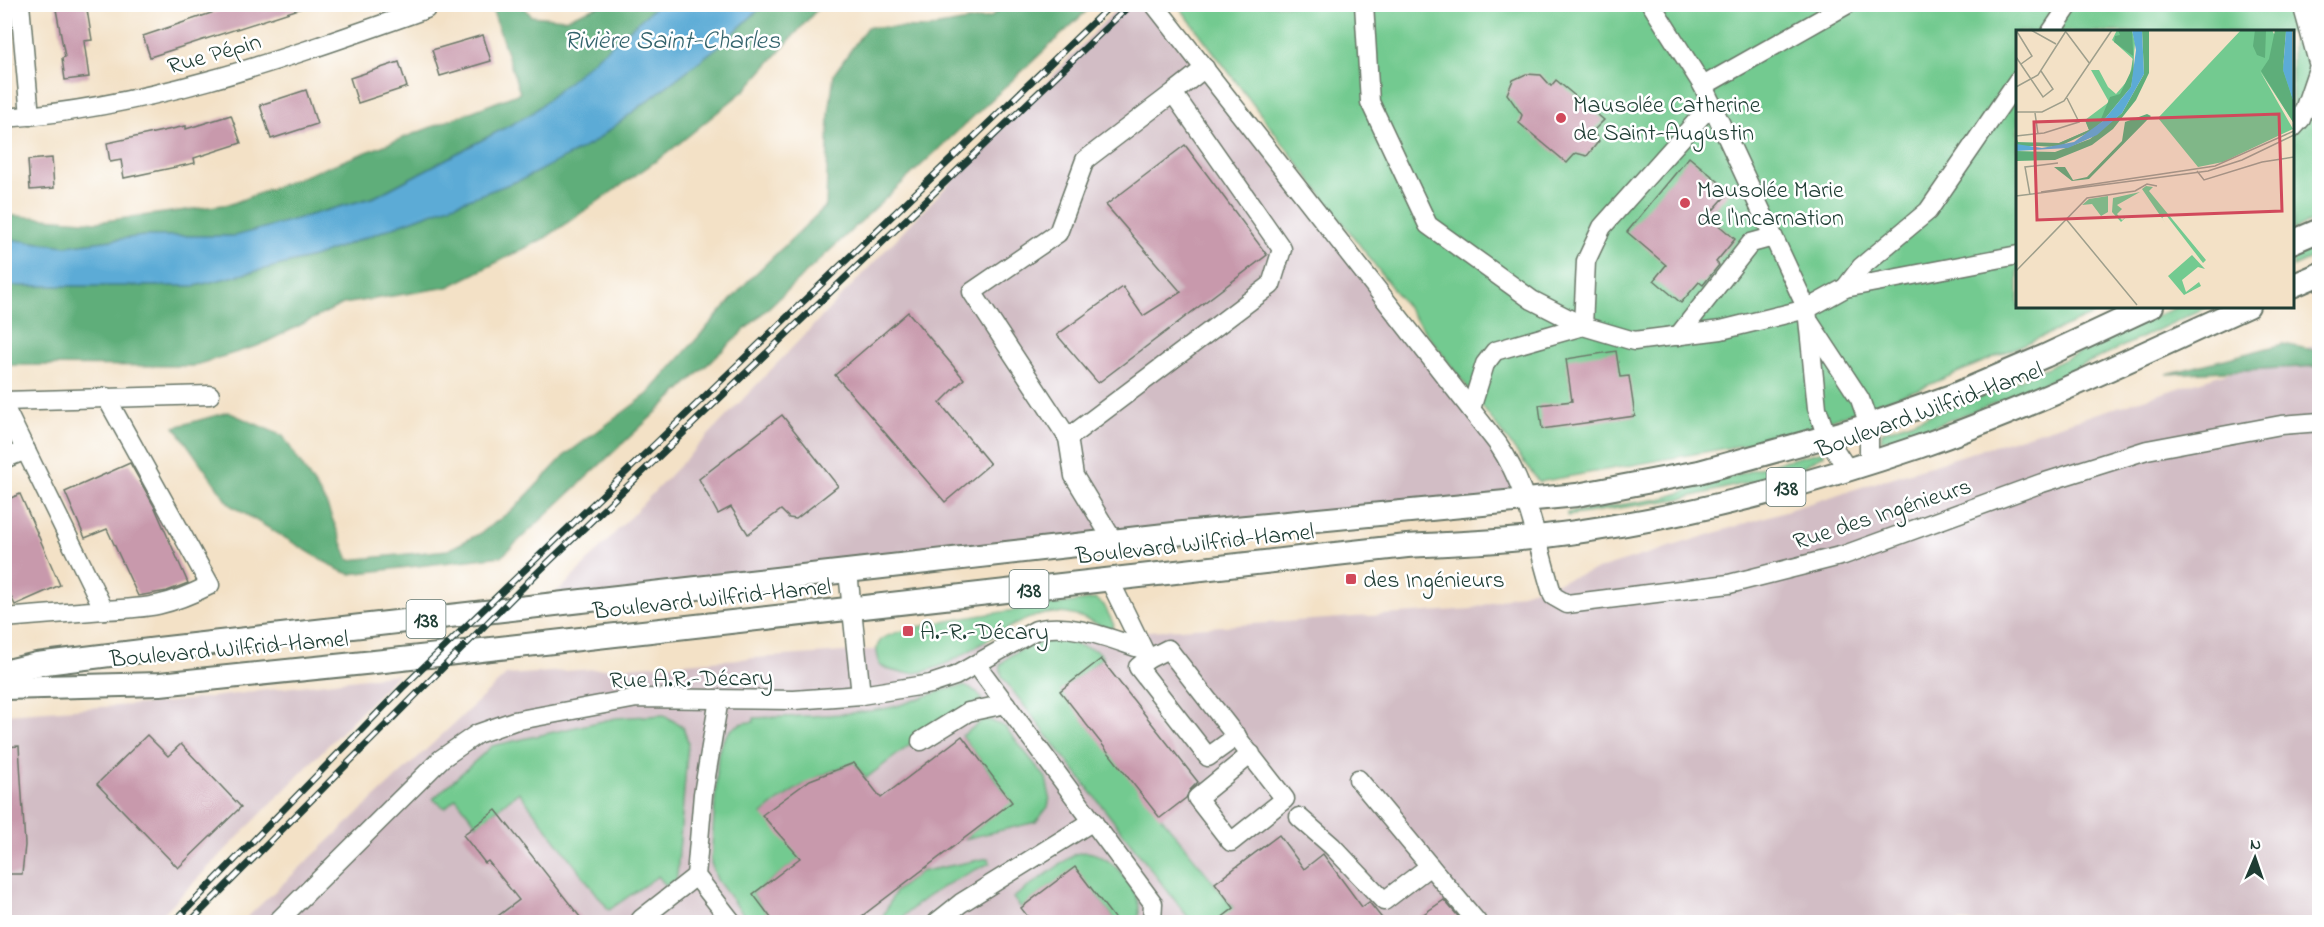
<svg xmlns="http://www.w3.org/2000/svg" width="2324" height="927" viewBox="0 0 2324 927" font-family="'Indie Flower',sans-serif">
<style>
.industrial{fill:#d2bdc5}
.green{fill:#73ca90;stroke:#498462;stroke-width:1.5}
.forest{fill:#5eae7a;stroke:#3e7657;stroke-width:1.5}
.water{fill:#5cabd6;stroke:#3e7485;stroke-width:1.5}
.building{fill:#c899ac}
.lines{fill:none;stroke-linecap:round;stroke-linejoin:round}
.minor-casing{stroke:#697667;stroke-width:21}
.major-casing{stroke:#697667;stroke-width:26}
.minor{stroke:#fff;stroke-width:18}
.major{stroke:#fff;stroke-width:22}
.rail-casing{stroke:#1f3d34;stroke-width:7}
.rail{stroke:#fff;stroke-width:4.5;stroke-dasharray:14;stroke-linecap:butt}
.poi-dot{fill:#d1495b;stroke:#fff;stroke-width:2}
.labels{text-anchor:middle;stroke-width:5;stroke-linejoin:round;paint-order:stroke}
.shield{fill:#fff;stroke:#627771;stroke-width:1.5}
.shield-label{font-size:22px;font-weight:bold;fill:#1f3d34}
.street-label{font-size:24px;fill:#1f3d34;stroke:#fff}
.poi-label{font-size:24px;fill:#1f3d34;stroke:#fff;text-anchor:start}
.water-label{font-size:26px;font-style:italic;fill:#34646d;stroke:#fff}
.inset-road{fill:none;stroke:#9e9f8c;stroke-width:1.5}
.view{fill:#d1495b;fill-opacity:0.15;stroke:#d1495b;stroke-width:3}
.inset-edge{fill:none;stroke:#1f3d34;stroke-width:3}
</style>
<rect width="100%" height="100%" fill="#fff"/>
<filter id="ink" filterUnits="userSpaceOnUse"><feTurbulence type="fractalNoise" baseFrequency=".0167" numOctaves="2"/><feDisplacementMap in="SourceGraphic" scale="12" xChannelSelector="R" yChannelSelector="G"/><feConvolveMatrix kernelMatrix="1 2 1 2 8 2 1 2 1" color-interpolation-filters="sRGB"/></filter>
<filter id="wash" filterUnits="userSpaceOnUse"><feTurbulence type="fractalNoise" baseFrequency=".008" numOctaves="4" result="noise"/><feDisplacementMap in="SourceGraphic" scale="24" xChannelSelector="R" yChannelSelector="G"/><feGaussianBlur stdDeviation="1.35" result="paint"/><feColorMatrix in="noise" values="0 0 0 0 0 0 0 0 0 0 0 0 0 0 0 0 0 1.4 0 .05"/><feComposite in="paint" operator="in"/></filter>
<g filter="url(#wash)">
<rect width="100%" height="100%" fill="#f3e1c6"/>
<g class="industrial">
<path d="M1120 5H1146L1498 444 1528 501 537 607 566 584Z"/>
<path d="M2319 344V922H242L506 675 1471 609Z"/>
<path d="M398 674 155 922H5V714L171 702Z"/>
</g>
<g class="green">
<path d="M1178 5H2319V217L2293 230 2292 32H2018V306H2114L1919 389 1777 439 1539 482Z"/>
<path d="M2319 241V255L2293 267 2292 254Z"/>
<path d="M2179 306H2209L2027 391 1899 439 1881 440 1882 432 1994 392Z"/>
<path d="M1824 451V455L1795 471 1685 498 1567 516V513L1664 498 1778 462Z"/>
<path d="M1096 599 1104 605 1114 625 1111 630C1091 622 1076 612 1054 613 994 616 938 699 879 665 879 655 873 649 881 640 895 624 1066 603 1096 599Z"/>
<path d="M1059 640 1098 651 1103 657 1061 691 1245 922H1189L1191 921 1002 677 1000 665C1013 649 1040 641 1059 640Z"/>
<path d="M964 686 977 692 982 700 946 718 866 778 854 763C819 774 790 790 762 814L805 855 753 894 774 922H749L717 880 711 863 718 754C722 736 734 721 754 722V718C798 716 850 716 893 707 914 702 945 687 964 686Z"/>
<path d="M664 715 683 727 688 742 677 876 676 880 666 886 658 876 609 910 519 792 477 825 456 798 445 808 433 799 492 746 616 718Z"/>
<path d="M989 720 1005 727 1046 778 1050 797 1048 807 1036 822 964 839 1011 801 962 736 982 721Z"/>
<path d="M1086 852C1113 854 1148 896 1137 922H1117L1075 868 1021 908 1013 898 1075 854Z"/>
<path d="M989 858 990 863C956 879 924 894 898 922H880L895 892 920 872Z"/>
</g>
<g class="forest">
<path d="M491 5H523L531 16 565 19 602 5H659L531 114 374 197 235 236H144L66 246 5 239 4 215 97 222 231 204 520 93Z"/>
<path d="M764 5H821L746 89 666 154 545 238 448 287 343 304 260 345 192 366 5 365V286H195L313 257 525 178 591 144 719 46Z"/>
<path d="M1005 5H1093L502 556 350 574 339 570 230 505 175 427 228 412 283 436 326 503 349 560 448 550 481 533 516 507 564 456 648 394 747 282 826 206 829 113 834 74 867 27 927 28 991 17Z"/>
<path d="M2283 344 2319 351V366L2167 374Z"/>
</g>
<path class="water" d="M659 4 764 5 719 46 591 144 525 178 313 257 195 286H5V239L66 246 144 236H235L375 197 531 114Z"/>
<g id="blocks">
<g class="building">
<path d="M55 4H86L92 40 84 41 89 77 65 80 62 58 65 57Z"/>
<path d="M238 4H304L305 7 150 57 143 36Z"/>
<path d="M483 35 491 61 440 76 432 50Z"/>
<path d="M399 62 407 87 358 103 350 78Z"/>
<path d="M1526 74 1541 75 1551 86 1556 80 1604 120 1593 131 1599 141 1587 156 1576 153 1567 163 1519 123 1522 115 1507 94 1513 80Z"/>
<path d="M306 90 317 124 271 139 260 105Z"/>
<path d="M231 115 241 143 194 158 195 163 124 178 121 160 110 162 107 143 186 126V129Z"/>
<path d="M1185 145 1267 255 1098 383 1057 335 1123 287 1143 316 1181 292 1106 205Z"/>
<path d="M1689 157 1730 191 1708 216 1735 239 1716 262 1719 265 1703 285 1699 282 1681 303 1654 280 1666 265 1627 232Z"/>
<path d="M52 158 54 188 30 190 28 160Z"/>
<path d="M908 312 964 379 940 403 990 464 945 502 835 375Z"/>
<path d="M1616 351 1620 377 1629 376 1635 416 1542 429 1539 405 1572 401 1566 359Z"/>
<path d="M782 415 838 486 796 519 789 518 781 510 748 534 731 507 718 514 699 479Z"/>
<path d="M130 463 155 508 188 583 167 591 138 596 107 529 85 538 65 492Z"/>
<path d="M20 494 60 585 15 605 4 582V501Z"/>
<path d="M1101 659 1198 782 1190 790 1186 798 1160 818 1060 691Z"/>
<path d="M147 735 168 756 181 744 241 807 178 868 97 784Z"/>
<path d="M962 736 1012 802 854 922H774L753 894 800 858 762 815 810 780 854 763 881 798Z"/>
<path d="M19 746 25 845 22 874H4V747Z"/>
<path d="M496 810 584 922H490L519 900 488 861 485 863 463 835Z"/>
<path d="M1279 835 1304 869 1323 854 1362 907 1369 902 1385 922H1216L1234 908 1215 883Z"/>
<path d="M1075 867 1117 922H1032L1021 908Z"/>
<path d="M1444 900 1463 922H1412Z"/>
</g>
</g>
</g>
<g filter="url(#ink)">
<use href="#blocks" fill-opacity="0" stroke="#697667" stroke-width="1.5"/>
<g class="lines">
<defs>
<g id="minor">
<path d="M20 4 30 116"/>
<path d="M1154 4 1498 444C1530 491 1536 543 1553 596L1567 604 1729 584 1844 555 2042 483 2147 450 2281 425 2320 422"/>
<path d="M1364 4 1370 102 1428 225 1532 300 1583 326 1634 341 1721 330 1807 309 1845 288 2018 255"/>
<path d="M1651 4 1703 86 1807 309 1817 408 1827 438 1848 470"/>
<path d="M2051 32 2070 4"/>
<path d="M1703 86 1848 4"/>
<path d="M1173 93 1085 160 1058 233 972 292 1068 438 1271 285 1282 249 1173 93 1205 68"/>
<path d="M4 118C150 108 289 57 426 9L429 4"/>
<path d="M2292 129 2301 119 2319 66 2302 4"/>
<path d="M1845 288 1861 267 1928 211 2018 80"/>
<path d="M1810 323 1860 399 1869 425V463"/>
<path d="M1678 336 1751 243 1773 237"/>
<path d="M4 401 210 395"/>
<path d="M4 406 104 610 4 618"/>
<path d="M1471 409 1485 364 1495 351 1583 326 1586 261 1602 227 1712 104"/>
<path d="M1068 438 1074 476 1114 542"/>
<path d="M4 459 26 450"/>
<path d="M848 572 861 695"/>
<path d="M1109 579 1148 659 1168 649 1285 799 1231 842 1197 798 1251 754"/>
<path d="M104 610C150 608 168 606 210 585L106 397"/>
<path d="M1148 659 1138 667 1208 757 1237 736"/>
<path d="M976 664 1153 903 1152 922"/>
<path d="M719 699 703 794 696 876 732 922"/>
<path d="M921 741 968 712 1006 704"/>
<path d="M1299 817 1332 846 1384 901 1430 866 1358 779"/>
<path d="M1430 866 1477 922"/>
<path d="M641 919 696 876"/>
<path d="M277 922 441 759 477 734 514 721 637 698 794 700 861 695 931 684 955 676 1036 630C1072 622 1108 638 1142 649"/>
<path d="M937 922 961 903 1093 821"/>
</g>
<g id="major">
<path d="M2292 242 2320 230"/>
<path d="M2292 286 2320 274"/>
<path d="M4 672 37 664 158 649 1183 533 1577 495 1699 472 1869 425 1954 395 2045 356 2152 306"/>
<path d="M4 688 160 684 384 661 1407 546C1450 543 1495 543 1538 537 1667 522 1795 489 1918 447 2031 408 2139 355 2248 306"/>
</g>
</defs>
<use href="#minor" class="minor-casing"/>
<use href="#major" class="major-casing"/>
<use href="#minor" class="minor"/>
<use href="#major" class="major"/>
<defs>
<g id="rail">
<path d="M174 922 402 688 1112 4"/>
<path d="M190 922 534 576 1131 4"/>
</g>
</defs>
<use href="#rail" class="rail-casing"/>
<use href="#rail" class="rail"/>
</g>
</g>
<g class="poi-dot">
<circle cx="1561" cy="118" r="6"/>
<circle cx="1685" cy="203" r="6"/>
<rect x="1345" y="573" width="12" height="12" rx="3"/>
<rect x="902" y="625" width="12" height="12" rx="3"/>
</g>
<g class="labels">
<g class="shield">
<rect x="1766.5" y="468" width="39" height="38" rx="4.5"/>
<rect x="1009.5" y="570" width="39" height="38" rx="4.5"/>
<rect x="406.5" y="600" width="39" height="38" rx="4.5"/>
</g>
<g class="shield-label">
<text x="1786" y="495">138</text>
<text x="1029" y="597">138</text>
<text x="426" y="627">138</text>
</g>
<g class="street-label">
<text transform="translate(214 53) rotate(-16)" y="8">Rue Pépin</text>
<text transform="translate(1929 409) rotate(-20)" y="8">Boulevard Wilfrid-Hamel</text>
<text transform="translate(1882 513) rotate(-18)" y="8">Rue des Ingénieurs</text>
<text transform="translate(1195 543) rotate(-6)" y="8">Boulevard Wilfrid-Hamel</text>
<text transform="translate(712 598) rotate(-6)" y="8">Boulevard Wilfrid-Hamel</text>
<text transform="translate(229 648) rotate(-5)" y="8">Boulevard Wilfrid-Hamel</text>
<text transform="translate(691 678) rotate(-1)" y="8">Rue A.R.-Décary</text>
</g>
<g class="poi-label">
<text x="1573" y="112">Mausolée Catherine<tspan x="1573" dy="28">de Saint-Augustin</tspan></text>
<text x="1697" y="197">Mausolée Marie<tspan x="1697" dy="28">de l'Incarnation</tspan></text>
<text x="1363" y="587">des Ingénieurs</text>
<text x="920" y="639">A.-R.-Décary</text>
</g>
<g class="water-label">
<text x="672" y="48">Rivière Saint-Charles</text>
</g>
</g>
<g transform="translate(2016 30)">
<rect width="278" height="278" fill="#f3e1c6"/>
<path d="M101 0H116L119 13 115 57 74 102 34 117 1 114H0V107L3 114 43 113 73 100 69 90 93 72 75 40H83L92 57 100 64 113 49 117 29 96 10ZM225 0H256L258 4 270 0 267 31 277 70V92L244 41 277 99 207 132 182 137 142 88ZM130 156 137 157 133 161 190 230 187 233 150 185 146 188 150 194 126 159ZM124 162 101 175 106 179 101 184 106 190 111 186 105 192 96 182 97 168ZM92 166V182L85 186 76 174 66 175 73 169ZM176 225 189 239 182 237 166 250 170 262 183 252 185 256 168 265 152 246Z" fill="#73ca90"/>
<path d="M102 0H116L118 41 115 57 87 91 74 102 44 116H1L0 112 43 113 73 100 69 90 85 89 94 67 104 64 116 39 117 26 98 12 99 6 104 5ZM126 0H133V43L120 70 97 99 76 115 39 130 0 131V121L39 122 74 109 106 83 128 44ZM239 0H250L249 28 241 25 237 16ZM259 0H270L267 40 277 70V92L245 41 253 29ZM131 84 135 86 73 149 56 151 38 137H49L57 150 71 147 106 111 109 92Z" fill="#5eae7a"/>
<path d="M116 0H126L128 44 106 83 81 105 52 118 0 121V114L26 118 58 112 87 91 115 57 120 20ZM270 0H276L277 70 267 40Z" fill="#5cabd6"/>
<path class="inset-road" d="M0 0 16 26 5 34M15 0 40 14M50 2 74 34M0 27 27 67 37 59 25 41M0 57 22 45 50 1M0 82H26L48 71 96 0M19 83 22 104M0 106 28 103 63 92 51 68M181 141 188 150 246 132 278 127M25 162 199 136 278 101M14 165 9 137 42 133M0 166 192 141 226 130 278 105M50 189 121 275M0 241 71 168 119 161 131 154 141 156"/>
<path class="view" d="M263 84 266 181 21 190 18 92Z"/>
<rect width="278" height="278" class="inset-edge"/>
</g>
<rect width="2324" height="927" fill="none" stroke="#fff" stroke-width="24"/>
<g transform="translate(2255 858) rotate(2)" stroke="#ffffff" stroke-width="4.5" paint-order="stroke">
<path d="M0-4.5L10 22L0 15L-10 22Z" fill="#1f3d34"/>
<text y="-9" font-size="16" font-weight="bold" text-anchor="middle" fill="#1f3d34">N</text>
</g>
</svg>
